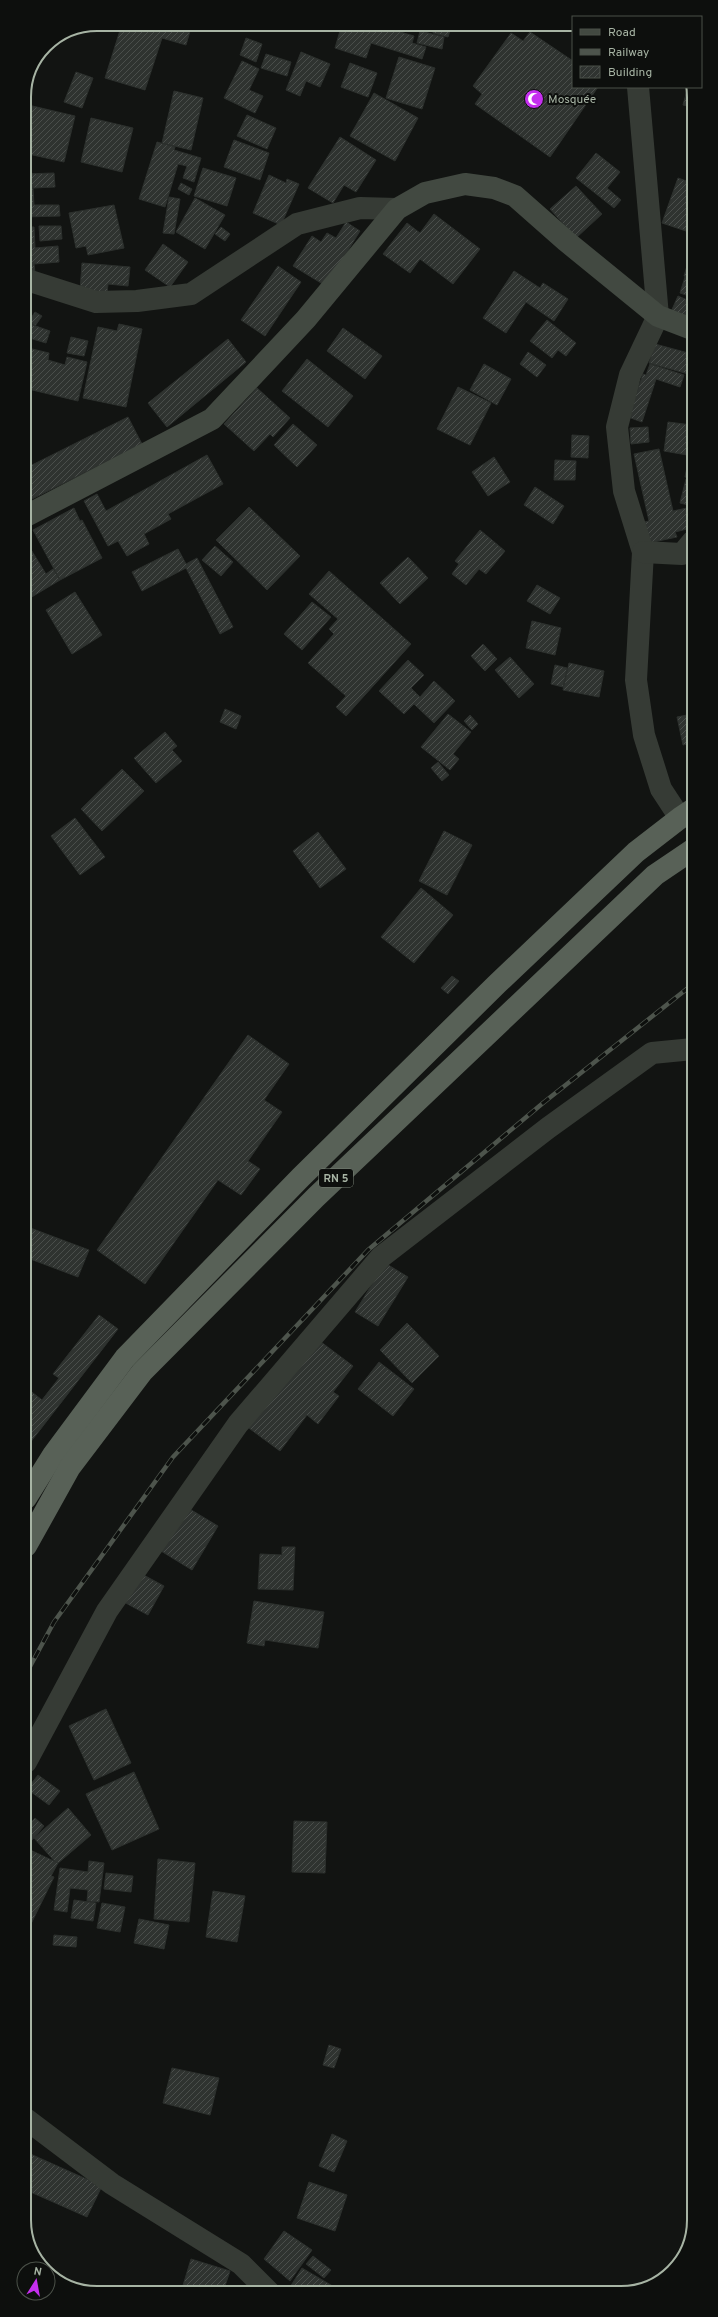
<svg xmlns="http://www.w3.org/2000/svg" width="718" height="2317" viewBox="0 0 718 2317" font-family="Overpass,sans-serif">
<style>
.building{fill:url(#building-hatch);stroke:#2c302d}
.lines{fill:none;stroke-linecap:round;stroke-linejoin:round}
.minor{stroke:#363b35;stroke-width:22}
.secondary{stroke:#424941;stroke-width:22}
.trunk{stroke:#586157;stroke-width:22}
.rail-casing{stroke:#4d544c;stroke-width:4.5}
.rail{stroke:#0d0f0d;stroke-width:3;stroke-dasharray:9;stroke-linecap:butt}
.labels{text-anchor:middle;stroke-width:4;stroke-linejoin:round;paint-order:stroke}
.shield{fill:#0d0f0d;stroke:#798277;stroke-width:1}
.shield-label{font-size:11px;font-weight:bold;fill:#a7b4a4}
.poi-label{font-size:12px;fill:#a7b4a4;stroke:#0d0f0d;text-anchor:start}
.rim{fill:none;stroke:#a7b4a4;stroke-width:2}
</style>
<defs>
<pattern id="building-hatch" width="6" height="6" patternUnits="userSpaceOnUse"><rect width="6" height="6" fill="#2f3330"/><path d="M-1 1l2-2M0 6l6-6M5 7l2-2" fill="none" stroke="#4a4e4b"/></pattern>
</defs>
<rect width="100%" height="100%" fill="#121412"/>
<g class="building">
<path d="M122 24H192L186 45 162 38 145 90 105 78Z"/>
<path d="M342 24H384L383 27 414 36 412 43 426 47 422 59 371 43 366 58 335 48Z"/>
<path d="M401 24H421L420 29Z"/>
<path d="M435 24H461L460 29 451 27 448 37 433 33Z"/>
<path d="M420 31 444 37 442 49 417 43Z"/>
<path d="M530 32 573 61V87H598L550 157 475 104 482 94 473 86 511 33 523 41Z"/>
<path d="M246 38 262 44 256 62 240 55Z"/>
<path d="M301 52 330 64 320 87 306 81 300 96 286 90Z"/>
<path d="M266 54 291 62 287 76 261 68Z"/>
<path d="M399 57 435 68 422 109 386 98Z"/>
<path d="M242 61 259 69 249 90 263 96 255 113 224 98Z"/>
<path d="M350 63 377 73 368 97 341 87Z"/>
<path d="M76 72 93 78 82 108 64 102Z"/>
<path d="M688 87H692V107L683 105Z"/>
<path d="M174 91 203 98 191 150 162 143Z"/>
<path d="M374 93 418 118 395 161 350 136Z"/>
<path d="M24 104 75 116 64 162 24 153Z"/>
<path d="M247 115 276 128 267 149 237 136Z"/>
<path d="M91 118 133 128 122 172 81 162Z"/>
<path d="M340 137 376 160 356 192 344 185 333 203 308 188Z"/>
<path d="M234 140 269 153 260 180 224 167Z"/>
<path d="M157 142 175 147 174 150 201 158 194 182 183 178 187 166 178 164 165 207 139 199Z"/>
<path d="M596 153 620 172 607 188 621 200 614 208 576 178Z"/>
<path d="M203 168 236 178 227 206 194 196Z"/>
<path d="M54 173 55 187 33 188 34 205H59L60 216 24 217V174Z"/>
<path d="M269 175 286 183 287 179 299 184 281 225 253 213Z"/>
<path d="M678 178 692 183V233L662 223Z"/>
<path d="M181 183 192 189 189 195 178 189Z"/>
<path d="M576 186 602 214 576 238 550 209Z"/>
<path d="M169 197 180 199 174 234 163 233Z"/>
<path d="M195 198 225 215 205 249 176 232Z"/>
<path d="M114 205 124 248 88 255 86 246 76 248 69 213Z"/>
<path d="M434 214 480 249 453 284 420 259 410 273 383 254 407 223 420 233Z"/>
<path d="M346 222 360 231 326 286 293 266 312 236 321 242 327 233 336 238Z"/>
<path d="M39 226H61L62 239 40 241Z"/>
<path d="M24 227H34L35 248 58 246 59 262 34 264 35 273 24 274Z"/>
<path d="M221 227 230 234 225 241 215 234Z"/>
<path d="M163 244 188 262 170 287 145 270Z"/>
<path d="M692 249V279L684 276Z"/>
<path d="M82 263 130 267 128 286 108 284 107 294 80 291Z"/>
<path d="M278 266 301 282 265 336 241 320Z"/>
<path d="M514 271 540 288 543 283 568 299 554 321 526 302 506 333 483 318Z"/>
<path d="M685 277 692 280V297L680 293Z"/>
<path d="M678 296 692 302V324L670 314Z"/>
<path d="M35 312 42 316 35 326 29 321Z"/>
<path d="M547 320 576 343 566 356 558 350 552 358 530 341Z"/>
<path d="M30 324 50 331 46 343 26 337Z"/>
<path d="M119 324 142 329 126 407 83 398 98 327 117 331Z"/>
<path d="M343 328 382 356 365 379 327 351Z"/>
<path d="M71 337 88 341 84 356 67 353Z"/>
<path d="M228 339 246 362 167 427 148 403Z"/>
<path d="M655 344 692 354V375L649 363Z"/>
<path d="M24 347 49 353 48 360 65 365 67 357 87 362 78 401 24 388Z"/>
<path d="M528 352 546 365 537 377 520 364Z"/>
<path d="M307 359 353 396 328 427 282 391Z"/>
<path d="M484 364 511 379 497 405 470 390Z"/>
<path d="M650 364 684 375 680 387 656 379 642 422 628 417 643 374 646 375Z"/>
<path d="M458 387 491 403 470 445 437 429Z"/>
<path d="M257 388 290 418 273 437 270 434 254 451 224 424Z"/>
<path d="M128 417 142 444 24 503V469Z"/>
<path d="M668 422 692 425 687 455 664 451Z"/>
<path d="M293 424 317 445 297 467 274 445Z"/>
<path d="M648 427 649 442 631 444 630 428Z"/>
<path d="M572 435 589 436 588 458 571 457Z"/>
<path d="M691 447 692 448V478L685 477Z"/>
<path d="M659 449 673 511 687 508 691 528 675 532 677 537 644 544 640 523 649 521 634 454Z"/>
<path d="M207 455 223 484 168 514 171 519 144 534 149 544 127 556 118 541 108 546 84 501 97 494 106 511Z"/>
<path d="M494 457 510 482 488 496 472 472Z"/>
<path d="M555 460 576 461 575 480H554Z"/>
<path d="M686 479 692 480V506L680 503Z"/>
<path d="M535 487 564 506 553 524 524 505Z"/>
<path d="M249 507 300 556 267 590 216 540Z"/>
<path d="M74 508 80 521 82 520 102 558 60 580 33 530Z"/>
<path d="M480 530 505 551 486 574 479 569 466 585 452 574 459 564 455 561Z"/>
<path d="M215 546 233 562 221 576 202 560Z"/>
<path d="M30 548 46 574 53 569 60 580 30 598 25 590V551Z"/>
<path d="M178 549 186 564 197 558 233 627 220 634 186 568 142 591 132 572Z"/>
<path d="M408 557 428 578 400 604 380 583Z"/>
<path d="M329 571 411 644 346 716 336 707 346 696 308 663 334 634 329 629 338 619 309 594Z"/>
<path d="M537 585 560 598 550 614 527 601Z"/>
<path d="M75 592 102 635 72 654 46 610Z"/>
<path d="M312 602 331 617 302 650 284 634Z"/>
<path d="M532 621 561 628 555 655 526 648Z"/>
<path d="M483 644 497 659 485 671 471 656Z"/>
<path d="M510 657 534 684 519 698 495 670Z"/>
<path d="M408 660 424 675 411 688 420 697 434 681 455 701 434 723 414 704 404 714 379 691Z"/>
<path d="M569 663 604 671 599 697 563 690Z"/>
<path d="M555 665 567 668 563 687 551 684Z"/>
<path d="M225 709 241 716 236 729 220 722Z"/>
<path d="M448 714 471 732 453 754 459 759 450 770 421 747Z"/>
<path d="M692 714V743L683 745 677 717Z"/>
<path d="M470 715 478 724 472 730 464 721Z"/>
<path d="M165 732 177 746 172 750 182 761 156 783 134 758Z"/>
<path d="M438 762 449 775 442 781 431 768Z"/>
<path d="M122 769 144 791 102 831 81 809Z"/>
<path d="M75 818 105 857 80 875 51 836Z"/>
<path d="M444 831 472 845 447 895 419 881Z"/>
<path d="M318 832 346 869 320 888 293 851Z"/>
<path d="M421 888 453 915 414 963 381 937Z"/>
<path d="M452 976 459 981 448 994 441 988Z"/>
<path d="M248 1035 289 1064 264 1100 282 1112 248 1161 260 1169 241 1195 218 1180 145 1284 97 1250Z"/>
<path d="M25 1226 89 1250 78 1277 25 1257Z"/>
<path d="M385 1263 408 1277 378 1326 355 1312Z"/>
<path d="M99 1315 118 1329 26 1448 25 1393 28 1389 42 1400 59 1378 53 1374Z"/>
<path d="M407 1323 439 1356 412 1383 380 1350Z"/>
<path d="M317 1339 353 1366 333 1392 339 1396 318 1424 307 1415 280 1451 246 1426Z"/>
<path d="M379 1362 414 1389 393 1416 358 1389Z"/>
<path d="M188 1508 218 1526 192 1570 161 1551Z"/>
<path d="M282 1547H295L293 1590 258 1589 260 1554 282 1555Z"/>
<path d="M138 1572 164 1586 148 1615 122 1601Z"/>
<path d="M254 1601 324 1612 318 1648 265 1640 264 1646 247 1643Z"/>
<path d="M106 1709 131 1763 94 1780 69 1726Z"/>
<path d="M134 1772 159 1829 112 1850 86 1794Z"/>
<path d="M38 1775 60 1791 49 1805 27 1789Z"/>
<path d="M68 1808 91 1835 57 1864 34 1838Z"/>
<path d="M35 1818 44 1826 32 1840 26 1835V1828Z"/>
<path d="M294 1821 327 1822 325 1873 292 1872Z"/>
<path d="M26 1848 58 1863 51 1876 54 1877 26 1934Z"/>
<path d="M158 1859 195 1863 189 1922 154 1919Z"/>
<path d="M89 1861 104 1863 99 1902 87 1901 88 1890 70 1888 67 1912 54 1910 60 1868 88 1872Z"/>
<path d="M106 1873 133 1876 131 1892 104 1889Z"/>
<path d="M213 1891 245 1896 237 1942 206 1937Z"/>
<path d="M74 1900 96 1903 93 1921 71 1918Z"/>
<path d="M102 1903 125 1907 120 1932 97 1928Z"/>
<path d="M139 1919 169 1925 164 1949 134 1943Z"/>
<path d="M54 1935 77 1937 76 1947 53 1945Z"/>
<path d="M329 2045 341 2049 334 2068 323 2065Z"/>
<path d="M172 2068 219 2078 210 2115 163 2103Z"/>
<path d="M332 2134 347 2141 334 2172 319 2166Z"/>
<path d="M26 2152 102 2186 87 2217 26 2190Z"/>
<path d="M309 2182 347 2195 335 2231 297 2218Z"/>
<path d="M284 2231 312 2250 290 2281 264 2259Z"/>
<path d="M313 2256 331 2270 324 2278 306 2264Z"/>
<path d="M191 2259 230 2271 223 2292H181Z"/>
<path d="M302 2268 336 2288 334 2292H287Z"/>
</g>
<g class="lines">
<g class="minor">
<path d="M638 87 658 316 630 375 617 427 624 491 643 552 636 680 644 735 661 789 680 818"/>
<path d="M24 279 96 302 137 301 191 294 297 224 360 208 397 209"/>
<path d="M643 552 682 554 692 542"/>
<path d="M26 1762 107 1611 238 1424 381 1257 548 1128 652 1053 693 1049"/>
<path d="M26 2119 112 2184 241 2264 269 2292"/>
</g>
<path class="secondary" d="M24 517 212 419 306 319 397 209 425 193 465 184 494 188 515 196 566 241 658 316 692 329"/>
<g class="trunk">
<path d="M26 1498 53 1455 125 1358 301 1177 497 984 636 852 680 818 692 810"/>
<path d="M26 1546 70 1467 142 1372 316 1197 655 875 692 850"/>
</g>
<defs>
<path id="rail" d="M26 1674 54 1622 173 1457 368 1250 543 1103 693 984"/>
</defs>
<use href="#rail" class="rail-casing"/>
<use href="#rail" class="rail"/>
</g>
<defs>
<symbol id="mosque-disc" viewBox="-11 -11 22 22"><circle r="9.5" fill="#c52fef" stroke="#0d0f0d"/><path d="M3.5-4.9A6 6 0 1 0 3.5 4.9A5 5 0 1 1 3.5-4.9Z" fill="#fff"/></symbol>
</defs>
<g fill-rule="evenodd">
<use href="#mosque-disc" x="523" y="88" width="22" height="22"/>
</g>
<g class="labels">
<rect class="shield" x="319" y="1169" width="34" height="18" rx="3"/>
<g class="shield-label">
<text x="336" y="1182">RN 5</text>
</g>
<g class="poi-label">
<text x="548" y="103">Mosquée</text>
</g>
</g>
<path d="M0 0H718V2317H0ZM97 31H621A66 66 0 0 1 687 97V2220A66 66 0 0 1 621 2286H97A66 66 0 0 1 31 2220V97A66 66 0 0 1 97 31Z" fill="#0d0f0d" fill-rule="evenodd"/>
<path class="rim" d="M97 31H621A66 66 0 0 1 687 97V2220A66 66 0 0 1 621 2286H97A66 66 0 0 1 31 2220V97A66 66 0 0 1 97 31Z"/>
<rect x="572" y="16" width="130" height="72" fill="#0d0f0d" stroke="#4b5149"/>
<rect x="580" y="29" width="20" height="6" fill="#424941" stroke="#4b5149"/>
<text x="608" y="36" font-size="12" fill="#a7b4a4">Road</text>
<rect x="580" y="49" width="20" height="6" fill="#4d544c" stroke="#4b5149"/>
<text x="608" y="56" font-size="12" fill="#a7b4a4">Railway</text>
<rect x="580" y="66" width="20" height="12" fill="url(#building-hatch)" stroke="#4b5149"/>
<text x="608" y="76" font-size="12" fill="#a7b4a4">Building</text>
<g transform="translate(36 2281) rotate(11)"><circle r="19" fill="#0d0f0d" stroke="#4b5149"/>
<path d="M0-3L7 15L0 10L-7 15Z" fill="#c52fef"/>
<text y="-6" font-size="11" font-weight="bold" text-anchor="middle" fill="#a7b4a4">N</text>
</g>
</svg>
